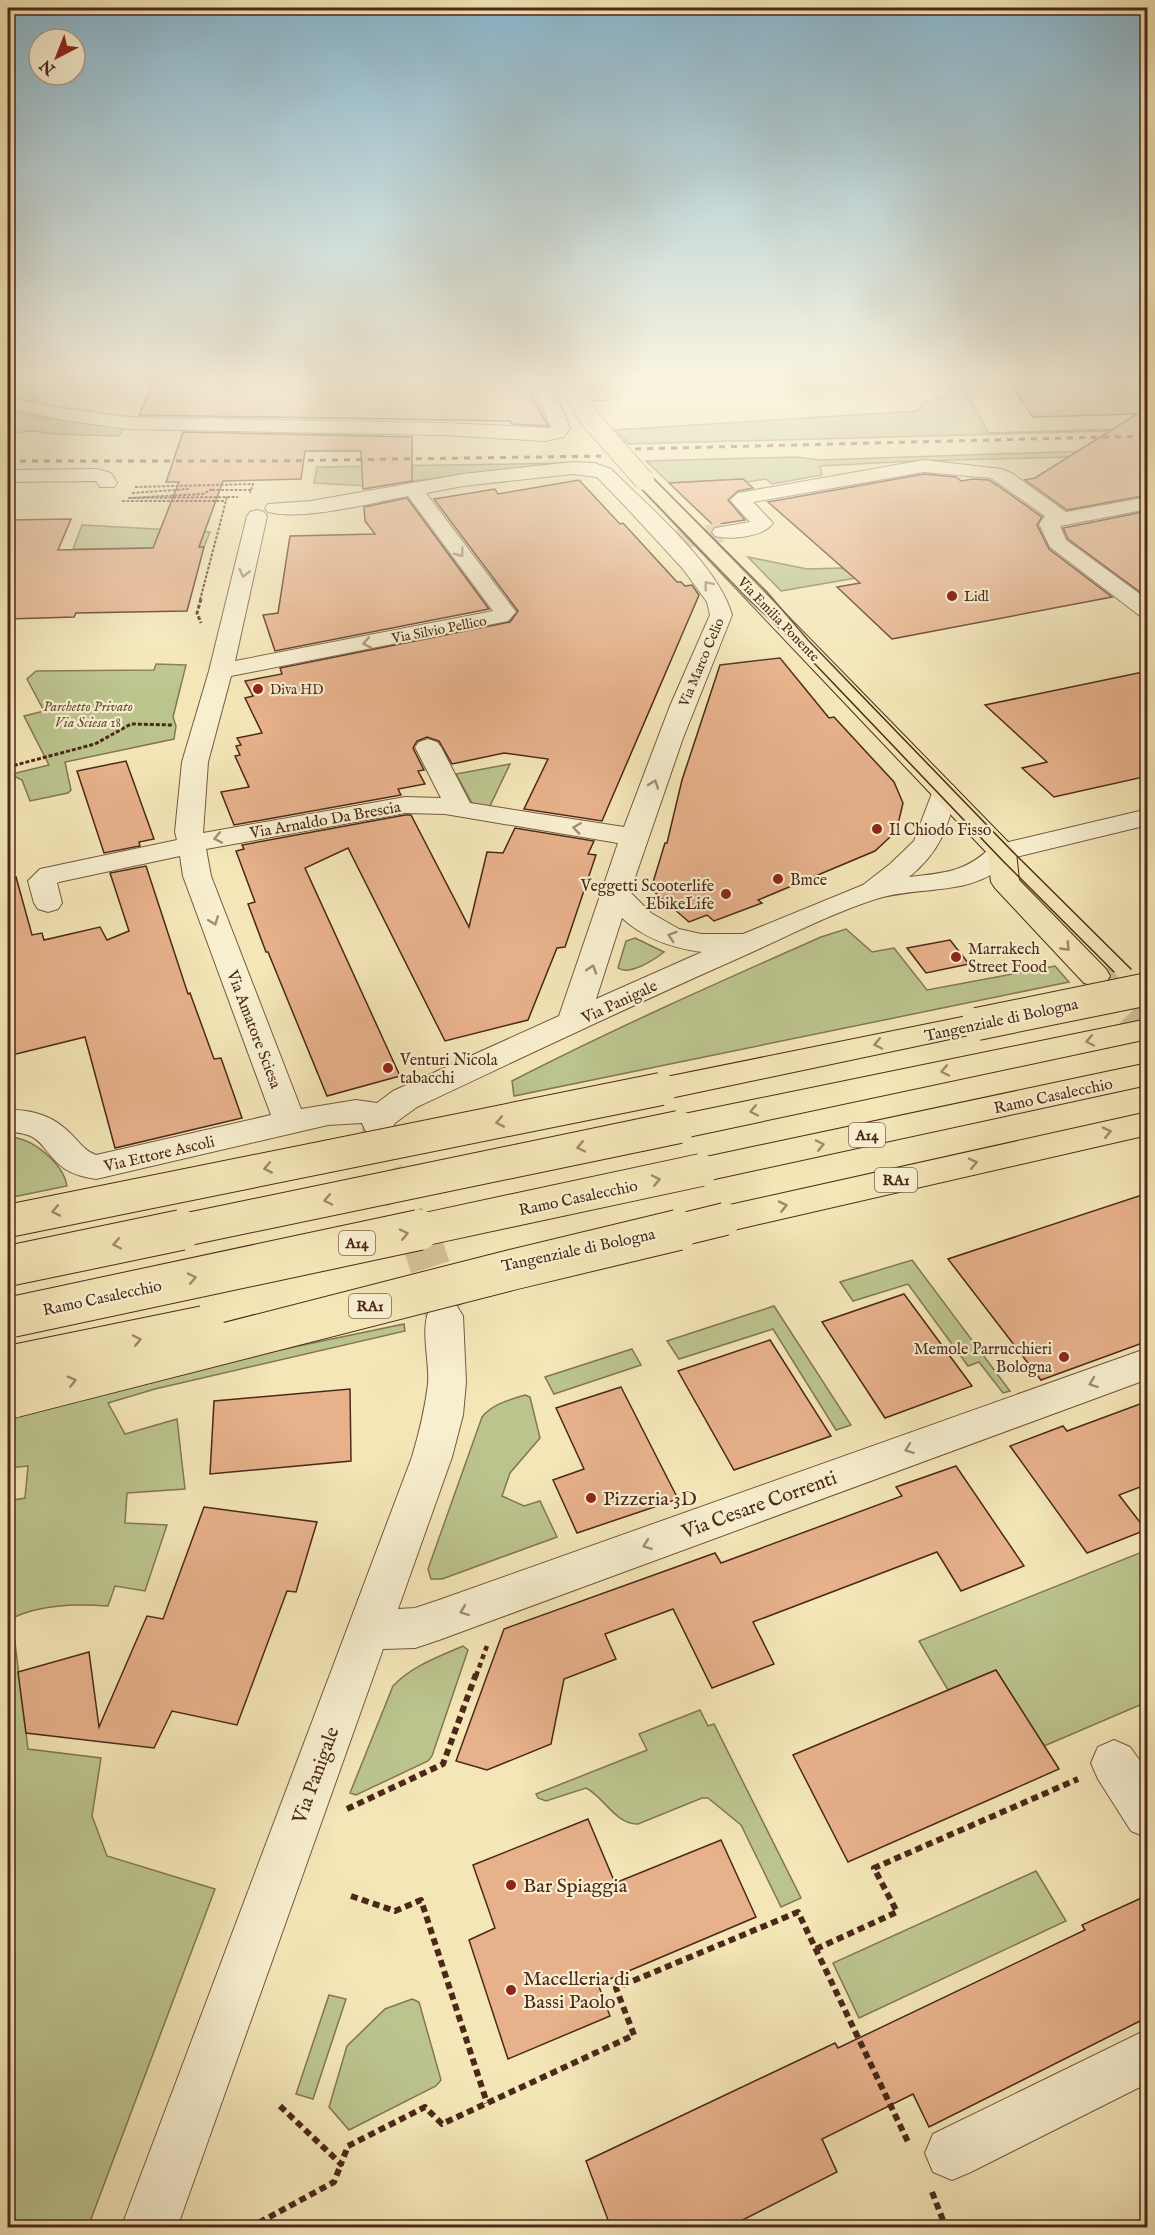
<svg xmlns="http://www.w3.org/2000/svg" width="1155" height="2235" viewBox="0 0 1155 2235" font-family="'IM FELL English',serif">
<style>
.green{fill:#bcc48e;stroke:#847654;stroke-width:1.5}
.building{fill:#e7b18b;stroke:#4b2819;stroke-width:1.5}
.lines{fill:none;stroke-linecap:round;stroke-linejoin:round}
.minor-tunnel-far2{stroke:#d2c097;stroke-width:20;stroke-dasharray:20 10;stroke-linecap:butt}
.minor-tunnel-far1{stroke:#d2c097;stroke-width:32;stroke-dasharray:32 16;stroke-linecap:butt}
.minor-tunnel{stroke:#d2c097;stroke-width:40;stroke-dasharray:40 20;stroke-linecap:butt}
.major-tunnel{stroke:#d2c097;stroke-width:32;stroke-dasharray:32 16;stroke-linecap:butt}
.minor-casing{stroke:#755840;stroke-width:2}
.major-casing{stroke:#4b2819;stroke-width:2}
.highway-casing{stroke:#4b2819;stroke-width:2}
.path-far3{stroke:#4b2819;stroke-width:2;stroke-dasharray:3 1.5;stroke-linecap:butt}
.path-far2{stroke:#4b2819;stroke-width:3;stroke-dasharray:4 2;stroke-linecap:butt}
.path-far1{stroke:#4b2819;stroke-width:4.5;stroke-dasharray:5 4;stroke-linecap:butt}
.path{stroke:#4b2819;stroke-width:6;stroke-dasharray:7 4.5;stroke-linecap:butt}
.minor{fill:#f8efd0;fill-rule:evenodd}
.major{fill:#f4e6b7;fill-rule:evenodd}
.highway{fill:#f4e6b7;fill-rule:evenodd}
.tram{stroke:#4b2819;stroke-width:1.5}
.rail{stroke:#4b2819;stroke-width:3;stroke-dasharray:6 6;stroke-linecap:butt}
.major-bridge-casing{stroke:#4b2819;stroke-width:21;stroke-linecap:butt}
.highway-bridge-far1-casing{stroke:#4b2819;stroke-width:34;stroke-linecap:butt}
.highway-bridge-casing{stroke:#4b2819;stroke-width:42;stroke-linecap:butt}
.major-bridge{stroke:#f4e6b7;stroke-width:20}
.highway-bridge-far1{stroke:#f4e6b7;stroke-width:32}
.highway-bridge{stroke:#f4e6b7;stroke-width:40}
.oneway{stroke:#a28c74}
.oneway2{stroke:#a08768}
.poi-dot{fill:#8f2418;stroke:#f8efd0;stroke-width:2}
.labels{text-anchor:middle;stroke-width:4.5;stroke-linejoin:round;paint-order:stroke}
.far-poi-label{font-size:14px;fill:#4b2819;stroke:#f8efd0;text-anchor:start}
.far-street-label{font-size:14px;fill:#4b2819;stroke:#f8efd0}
.far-park-label{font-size:14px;font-style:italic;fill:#674f36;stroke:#f8efd0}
.shield{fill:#f8efd0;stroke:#7f6450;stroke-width:1.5}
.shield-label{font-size:15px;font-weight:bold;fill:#4b2819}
.street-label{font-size:16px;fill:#4b2819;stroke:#f8efd0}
.poi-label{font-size:16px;fill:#4b2819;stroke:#f8efd0;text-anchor:start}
.near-poi-label{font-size:20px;fill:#4b2819;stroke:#f8efd0;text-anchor:start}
.near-street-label{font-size:20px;fill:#4b2819;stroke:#f8efd0}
</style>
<rect width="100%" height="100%" fill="#f4e6b7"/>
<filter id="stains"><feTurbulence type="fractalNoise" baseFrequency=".00333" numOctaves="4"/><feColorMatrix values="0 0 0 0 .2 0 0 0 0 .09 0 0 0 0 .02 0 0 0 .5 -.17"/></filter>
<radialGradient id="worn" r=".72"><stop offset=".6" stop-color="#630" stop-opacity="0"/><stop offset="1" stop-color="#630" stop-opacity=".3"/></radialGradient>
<g class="green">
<path d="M8 378H30L36 400 8 403Z"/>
<path d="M948 378H958L989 433 1148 428 1147 430 629 444 615 430 918 411C921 399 935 400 945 396L952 382Z"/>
<path d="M8 411 44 418 124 428 121 434 116 436 55 434 32 431 8 434Z"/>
<path d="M1148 449 1147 455 916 461 820 466 822 475 772 484 766 479 747 482 743 479 669 483 646 461 796 457 819 460Z"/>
<path d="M577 463 368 486 314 483 317 467Z"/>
<path d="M82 525 210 532 204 547 73 549Z"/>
<path d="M748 557 807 569 842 568 856 578 781 591Z"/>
<path d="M156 664 186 665 173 717 176 726 174 739 65 762 71 790 68 793 30 801 22 780 16 777 8 780V775L49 765 24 716 44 711 27 679 36 671 154 670Z"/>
<path d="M510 764 488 810 472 803 456 774Z"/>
<path d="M846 929 872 952 894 948 927 990 1055 966 1069 982 514 1096 512 1081C613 1029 717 983 821 937Z"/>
<path d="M635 938 664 952C654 960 629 976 618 968L626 941Z"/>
<path d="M8 1137C32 1137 63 1163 67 1186L8 1198Z"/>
<path d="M912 1260 1010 1391 1003 1393 979 1362 968 1366 908 1284 853 1301 840 1282Z"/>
<path d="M774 1306 851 1425 836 1430 773 1329 679 1359 667 1341Z"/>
<path d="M404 1324 405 1331 155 1389 108 1403 125 1434 177 1419 185 1489 127 1493 125 1523 167 1525 145 1591 115 1586 108 1606C75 1604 42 1604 12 1618L28 1749 101 1758 92 1816 107 1856 215 1889 88 2227H8V1501L25 1498 28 1466 8 1468V1421L36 1411 227 1361Z"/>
<path d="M632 1349 641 1365 554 1394 545 1377Z"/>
<path d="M525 1395 530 1397 540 1438 510 1473 502 1496 524 1506 540 1501 557 1537 442 1579H431L428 1569 482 1417C492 1404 509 1400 525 1395Z"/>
<path d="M1147 1550V1702L1044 1746 996 1670 948 1690 919 1641Z"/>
<path d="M463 1646 468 1650 432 1756 428 1761 356 1795 350 1793 393 1686C412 1666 438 1657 463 1646Z"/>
<path d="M700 1710 708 1726 714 1724 801 1898 781 1907 741 1825 708 1798H702L638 1824C616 1825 604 1797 586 1788L546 1801 538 1798 536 1794 647 1750 639 1734Z"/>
<path d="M1036 1871 1066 1921 859 2018 833 1963Z"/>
<path d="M329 1995 346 1999 313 2099 296 2094Z"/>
<path d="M412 1999 419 2002 441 2080 436 2086 349 2130 329 2107 347 2046 385 2009Z"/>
</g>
<g class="building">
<path d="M155 378H523L548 426 511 424 510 421 139 415Z"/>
<path d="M1006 378H1148V495L1067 510 1025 480 1035 478 1137 414 1033 417Z"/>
<path d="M183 432 412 437V481L363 489 361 451H305L301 479 223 481 199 547H204L187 611 76 613 74 617 8 619V520L71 519 58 550 153 548 179 482H166Z"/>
<path d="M924 474 956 477 961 481 973 479 989 480 997 485 1042 517 1037 525 1049 549 1112 597 892 639 837 587 860 583 768 502Z"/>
<path d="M743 479 753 488 738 491 728 500 745 520 713 525 669 483Z"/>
<path d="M579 480 620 524 623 523 677 582H681L685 586 692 585 699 595 602 821 524 809 548 759 504 753 452 764 439 741 427 737 417 741 413 748 424 770 418 771 425 784 398 789 401 795 234 825 221 792 249 787 235 756 240 755 236 746 241 745 237 738 262 733 245 698 253 696 245 681 282 674 280 668 510 622 518 611 434 499 495 489 498 494Z"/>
<path d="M407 498 489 609 275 651 263 615 278 613 290 536 375 534 365 521 364 507Z"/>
<path d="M1148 511V590L1140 592 1068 539 1063 528Z"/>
<path d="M780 658 829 718 834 717 894 782 903 803 899 820 891 836 875 851 758 900 762 903 714 921 707 915 689 922 651 889 665 843H667L682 780 720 665Z"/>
<path d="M1148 671V776L1054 797 1022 768 1047 762 985 705Z"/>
<path d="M126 761 154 839 139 842 140 846 104 853 77 771Z"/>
<path d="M405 815H411L469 927 487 852 503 853 515 828 594 841 588 854 596 855 565 947 557 948 528 1020 445 1041 348 848 305 868 400 1076 327 1096 268 952H266L248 904 255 902 236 851 244 849 242 845Z"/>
<path d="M146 866 188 994 190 993 214 1059 221 1058 242 1118 115 1148 85 1037 8 1056V879L16 877 32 935 42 933 44 940 100 927 107 940 129 931 110 873Z"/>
<path d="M950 940 969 964 926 973 907 948Z"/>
<path d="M1148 1193V1341L1041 1380 948 1259Z"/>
<path d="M904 1294 972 1386 885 1418 822 1322Z"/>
<path d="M770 1340 831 1436 734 1470 678 1371Z"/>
<path d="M621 1387 678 1499 577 1533 553 1480 584 1469 556 1408Z"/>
<path d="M350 1389 351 1461 210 1474 214 1401Z"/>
<path d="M1148 1401V1484L1119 1495 1146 1530 1087 1553 1010 1446 1063 1426 1067 1431Z"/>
<path d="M956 1466 1024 1566 961 1591 937 1552 753 1622 774 1664 712 1688 673 1609 605 1634 616 1659 564 1679 551 1744 487 1770 456 1761 504 1629 715 1553 721 1563 902 1496 896 1487Z"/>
<path d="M204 1507 317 1522 296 1592 287 1591 237 1725 172 1711 154 1748 26 1733 18 1672 89 1652 99 1727 147 1616 163 1619Z"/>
<path d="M996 1670 1059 1769 848 1862 793 1755Z"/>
<path d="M588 1819 615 1883 721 1840 756 1917 598 1984 610 2016 508 2059 469 1940 495 1928 473 1865Z"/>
<path d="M1148 1895V2017L929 2127 913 2094 822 2139 837 2172 727 2228H611L586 2161 835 2043 838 2048 1085 1930 1082 1925Z"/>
</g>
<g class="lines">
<g class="minor-tunnel-far2">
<path d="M549 389 591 384"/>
<path d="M677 540 722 532"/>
</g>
<path class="minor-tunnel-far1" d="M378 1124C375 1158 402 1201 416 1232"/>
<path class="minor-tunnel" d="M416 1230 425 1251 444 1311"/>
<path class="major-tunnel" d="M1097 978 1148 1029"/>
<defs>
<g id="minor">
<path d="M530 378H548L570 428 564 437 545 441 445 435 128 429 63 420 8 408V398H10L63 408 128 417 445 423 551 428Z"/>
<path d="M619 378H641L638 382 604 400H592L589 396 592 392Z"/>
<path d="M924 460 1002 469 1013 474 1066 512 1148 497V509L1060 526 1066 540 1148 600V618L1140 616 1050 547 1039 524 1045 516 991 478 924 472 753 502 773 523C764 537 730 540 715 536L712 532 715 528 750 522 730 500 738 493Z"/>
<path d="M573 462 594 463 611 469C647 505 719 566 732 615L683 738 630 892 651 913 679 929 701 934H743L863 885 890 864 914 841 935 785 944 783 953 785 957 791C947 828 941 851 909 877 944 873 967 872 992 846L1148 809V825L1012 858C973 899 924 884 876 899 829 914 776 942 730 962 624 1009 521 1058 417 1107L395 1123 390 1132 378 1136 366 1132 362 1123 328 1125 96 1179C85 1177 74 1175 65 1169 39 1150 46 1133 8 1132V1110C32 1109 54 1116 71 1134 79 1142 85 1151 96 1155L271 1115 183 876 180 856 59 882 57 883 62 903 58 909 48 912 38 909 34 903 28 881 40 869 177 840 175 832 182 762 209 671 247 516 250 512 257 510 264 512 267 516 235 661 493 611 408 496C370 503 304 521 268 512L265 508 268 504 311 501 463 474ZM573 474 597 477 625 506 683 569 707 602 710 615 670 706 624 827 470 803 441 747 437 742 428 739 419 742 415 747 441 798 405 797 203 833 208 762 231 676 508 621 516 612 426 493 463 486ZM405 813 445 814 618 843 559 1016 393 1091 377 1103 356 1100 301 1109 211 876 206 849ZM622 918C645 939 672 948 702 952L596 999Z"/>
<path d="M97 469 111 473 117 483 114 487H100L96 481 8 482V470Z"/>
<path d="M444 1301 457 1306 463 1316 466 1382 463 1415 452 1457 398 1609 415 1608 439 1600 1148 1348V1379L439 1640 415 1648 383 1649 177 2228H121L412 1457C419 1433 425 1409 428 1384 430 1359 419 1328 431 1306Z"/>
<path d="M1114 1740 1130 1747 1148 1772V1838L1131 1831 1098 1779 1091 1763 1098 1747Z"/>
<path d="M1148 2029V2083L971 2172 952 2180 933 2172 925 2153 933 2134Z"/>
</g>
<path id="major" d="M644 474 651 476 1012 846 1016 852 1019 880 1106 969 1110 976 1106 983 1095 986 1084 983 995 888 991 882 988 854 637 484 634 480 637 476Z"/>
<g id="highway">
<path d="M977 1014 988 1017 993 1024 988 1031 661 1100 650 1097 645 1089 650 1081 661 1078Z"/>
<path d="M1148 1019V1039L679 1139 667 1135 662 1127 667 1119 679 1115Z"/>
<path d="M1148 1063V1085L701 1182 689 1179 684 1170 689 1161 701 1158Z"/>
<path d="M1148 1112V1135L725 1232 713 1228 707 1219 713 1210 725 1206Z"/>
</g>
</defs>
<use href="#minor" class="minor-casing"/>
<use href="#major" class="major-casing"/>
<use href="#highway" class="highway-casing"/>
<g class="path-far3">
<path d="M135 487 253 484 250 493"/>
<path d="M212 489 203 494 128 498 238 497"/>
<path d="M212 490H251"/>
<path d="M132 493 189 489"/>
<path d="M122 501H226"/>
<path d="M200 600 227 497"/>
</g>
<g class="path-far2">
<path d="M201 599 197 613 201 623"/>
<path d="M8 767 95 744 131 724 173 725"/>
</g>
<path class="path-far1" d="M476 1676 488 1643"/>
<g class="path">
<path d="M347 1809 443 1764 476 1674"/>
<path d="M351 1896 395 1911 421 1900 487 2103"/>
<path d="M816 1949 897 1912 874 1868 1078 1779"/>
<path d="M280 2106 341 2164 348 2146 425 2107 442 2124 634 2035 616 1988 798 1912 909 2144"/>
<path d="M932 2192 946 2228"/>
<path d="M249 2228 334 2182 341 2164"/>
</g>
<use href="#minor" class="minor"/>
<use href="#major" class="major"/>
<use href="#highway" class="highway"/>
<g class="tram">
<path d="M561 378 583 422 634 481 746 597 794 642 1003 861 1114 972"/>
<path d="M571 378 587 407 612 437 767 592 808 640 1011 850 1131 969"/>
</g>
<g class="rail">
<path d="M635 449 1148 436"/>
<path d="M8 461H266L601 456"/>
</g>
<defs>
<path id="major-bridge" d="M566 378 591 420 644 480"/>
<g id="highway-bridge-far1">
<path d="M977 1024 1148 989"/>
<path d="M8 1221 661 1089"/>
<path d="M174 1232 679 1127"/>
<path d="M412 1232 701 1170"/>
<path d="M672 1232 725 1219"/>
</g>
<g id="highway-bridge">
<path d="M8 1266 181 1230"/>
<path d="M12 1317 419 1230"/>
<path d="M18 1364 204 1326"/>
<path d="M15 1397 511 1270 678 1230"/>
</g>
</defs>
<use href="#major-bridge" class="major-bridge-casing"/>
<use href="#highway-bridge-far1" class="highway-bridge-far1-casing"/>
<use href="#highway-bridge" class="highway-bridge-casing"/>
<use href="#major-bridge" class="major-bridge"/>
<use href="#highway-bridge-far1" class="highway-bridge-far1"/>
<use href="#highway-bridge" class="highway-bridge"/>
</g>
<defs><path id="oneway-chevron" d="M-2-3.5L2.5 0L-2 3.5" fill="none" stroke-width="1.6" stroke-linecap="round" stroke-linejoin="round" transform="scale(1.5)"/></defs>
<g class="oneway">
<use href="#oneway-chevron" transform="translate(460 553) rotate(53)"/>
<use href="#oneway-chevron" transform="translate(244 573) rotate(103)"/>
<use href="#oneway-chevron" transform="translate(708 585) rotate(-128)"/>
<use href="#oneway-chevron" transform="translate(367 643) rotate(169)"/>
<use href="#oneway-chevron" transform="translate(654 784) rotate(-70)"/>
<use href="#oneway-chevron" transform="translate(577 828) rotate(-172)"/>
<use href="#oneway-chevron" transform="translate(218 838) rotate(169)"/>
<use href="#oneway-chevron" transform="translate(214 921) rotate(69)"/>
<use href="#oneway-chevron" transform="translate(672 936) rotate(-162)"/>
<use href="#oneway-chevron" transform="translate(592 969) rotate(-72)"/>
<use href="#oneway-chevron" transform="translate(1093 1383) rotate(160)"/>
<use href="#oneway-chevron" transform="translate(909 1449) rotate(160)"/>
<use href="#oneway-chevron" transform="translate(647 1545) rotate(160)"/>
<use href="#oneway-chevron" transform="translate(464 1611) rotate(160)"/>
</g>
<g class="oneway2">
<use href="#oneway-chevron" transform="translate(1066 947) rotate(46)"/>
<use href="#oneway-chevron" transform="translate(1090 1041) rotate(168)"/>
<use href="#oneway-chevron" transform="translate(878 1044) rotate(168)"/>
<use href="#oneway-chevron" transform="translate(945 1071) rotate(168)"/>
<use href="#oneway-chevron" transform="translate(754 1111) rotate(168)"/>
<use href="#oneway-chevron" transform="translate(500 1122) rotate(169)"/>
<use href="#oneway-chevron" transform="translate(1107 1132) rotate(-13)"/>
<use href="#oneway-chevron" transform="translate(820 1145) rotate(-12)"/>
<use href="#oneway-chevron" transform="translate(581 1147) rotate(168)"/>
<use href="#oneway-chevron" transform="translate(973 1163) rotate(-13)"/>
<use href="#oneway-chevron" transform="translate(268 1168) rotate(169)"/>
<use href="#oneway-chevron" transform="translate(656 1180) rotate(-12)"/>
<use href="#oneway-chevron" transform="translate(328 1200) rotate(168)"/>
<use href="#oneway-chevron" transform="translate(783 1206) rotate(-13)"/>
<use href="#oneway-chevron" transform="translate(56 1211) rotate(169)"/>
<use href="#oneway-chevron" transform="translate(404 1234) rotate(-12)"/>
<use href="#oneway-chevron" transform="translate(117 1244) rotate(168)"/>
<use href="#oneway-chevron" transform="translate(192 1278) rotate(-12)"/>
<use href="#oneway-chevron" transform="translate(137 1340) rotate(-12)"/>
<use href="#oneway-chevron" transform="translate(72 1381) rotate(-14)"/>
</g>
<linearGradient id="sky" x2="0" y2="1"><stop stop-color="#89b9d1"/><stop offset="0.55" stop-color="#faf4df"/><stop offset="1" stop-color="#faf4df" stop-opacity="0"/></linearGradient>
<rect width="1155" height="691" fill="url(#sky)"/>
<g class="poi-dot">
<circle cx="952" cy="596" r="6"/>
<circle cx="258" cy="689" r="6"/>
<circle cx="877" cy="829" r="6"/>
<circle cx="778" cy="879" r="6"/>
<circle cx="726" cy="894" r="6"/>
<circle cx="956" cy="957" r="6"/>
<circle cx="388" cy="1068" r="6"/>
<circle cx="1064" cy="1357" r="6"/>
<circle cx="591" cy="1498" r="6"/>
<circle cx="511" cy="1885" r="6"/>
<circle cx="511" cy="1990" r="6"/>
</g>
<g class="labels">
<g class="far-poi-label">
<text x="964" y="601">Lidl</text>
<text x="270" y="694">Diva HD</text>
</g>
<g class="far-street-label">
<text transform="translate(779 619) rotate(46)" y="5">Via Emilia Ponente</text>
<text transform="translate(439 629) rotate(-11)" y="5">Via Silvio Pellico</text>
<text transform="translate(701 662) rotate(-67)" y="5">Via Marco Celio</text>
</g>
<g class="far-park-label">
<text x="88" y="711">Parchetto Privato<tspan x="88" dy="16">Via Sciesa 18</tspan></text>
</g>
<g class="shield">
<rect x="849" y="1123" width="36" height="24" rx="4.5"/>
<rect x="875" y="1168" width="42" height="24" rx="4.5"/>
<rect x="339" y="1231" width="36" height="24" rx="4.5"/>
<rect x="349" y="1294" width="42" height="24" rx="4.5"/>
</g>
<g class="shield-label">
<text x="867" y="1140">A14</text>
<text x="896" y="1185">RA1</text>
<text x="357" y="1248">A14</text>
<text x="370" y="1311">RA1</text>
</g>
<g class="street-label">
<text transform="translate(325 819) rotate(-10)" y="6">Via Arnaldo Da Brescia</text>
<text transform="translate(619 1001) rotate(-25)" y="6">Via Panigale</text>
<text transform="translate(1001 1019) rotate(-12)" y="6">Tangenziale di Bologna</text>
<text transform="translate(255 1029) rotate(69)" y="6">Via Amatore Sciesa</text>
<text transform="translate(1053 1095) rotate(-12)" y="6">Ramo Casalecchio</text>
<text transform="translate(159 1153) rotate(-13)" y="6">Via Ettore Ascoli</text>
<text transform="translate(578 1197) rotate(-12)" y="6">Ramo Casalecchio</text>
<text transform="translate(578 1249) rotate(-12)" y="6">Tangenziale di Bologna</text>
<text transform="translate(102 1297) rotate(-12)" y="6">Ramo Casalecchio</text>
</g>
<g class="poi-label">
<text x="889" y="835">Il Chiodo Fisso</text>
<text x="790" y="885">Bmce</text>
<text x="714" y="891" text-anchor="end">Veggetti Scooterlife<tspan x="714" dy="18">EbikeLife</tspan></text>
<text x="968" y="954">Marrakech<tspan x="968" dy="18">Street Food</tspan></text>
<text x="400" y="1065">Venturi Nicola<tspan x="400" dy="18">tabacchi</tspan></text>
<text x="1052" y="1354" text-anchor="end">Memole Parrucchieri<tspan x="1052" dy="18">Bologna</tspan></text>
</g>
<g class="near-poi-label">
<text x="603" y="1505">Pizzeria 3D</text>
<text x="523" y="1892">Bar Spiaggia</text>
<text x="523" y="1985">Macelleria di<tspan x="523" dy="23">Bassi Paolo</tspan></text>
</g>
<g class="near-street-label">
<text transform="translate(759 1504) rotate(-20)" y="7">Via Cesare Correnti</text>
<text transform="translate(315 1775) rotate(-70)" y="7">Via Panigale</text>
</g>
</g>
<rect width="1155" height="2235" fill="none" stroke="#f4e6b7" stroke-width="30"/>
<rect x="9" y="9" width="1137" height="2217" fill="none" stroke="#4b2819" stroke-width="3"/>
<rect x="15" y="15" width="1125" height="2205" fill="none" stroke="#4b2819" stroke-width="1.5"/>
<g transform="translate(57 57) rotate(222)"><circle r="28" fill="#f8efd0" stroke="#b39f87" stroke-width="1.5"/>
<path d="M0-4.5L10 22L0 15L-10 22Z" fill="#8f2418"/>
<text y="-9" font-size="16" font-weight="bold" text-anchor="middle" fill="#4b2819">N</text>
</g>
<rect width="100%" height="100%" filter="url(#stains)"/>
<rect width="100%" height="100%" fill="url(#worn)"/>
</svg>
